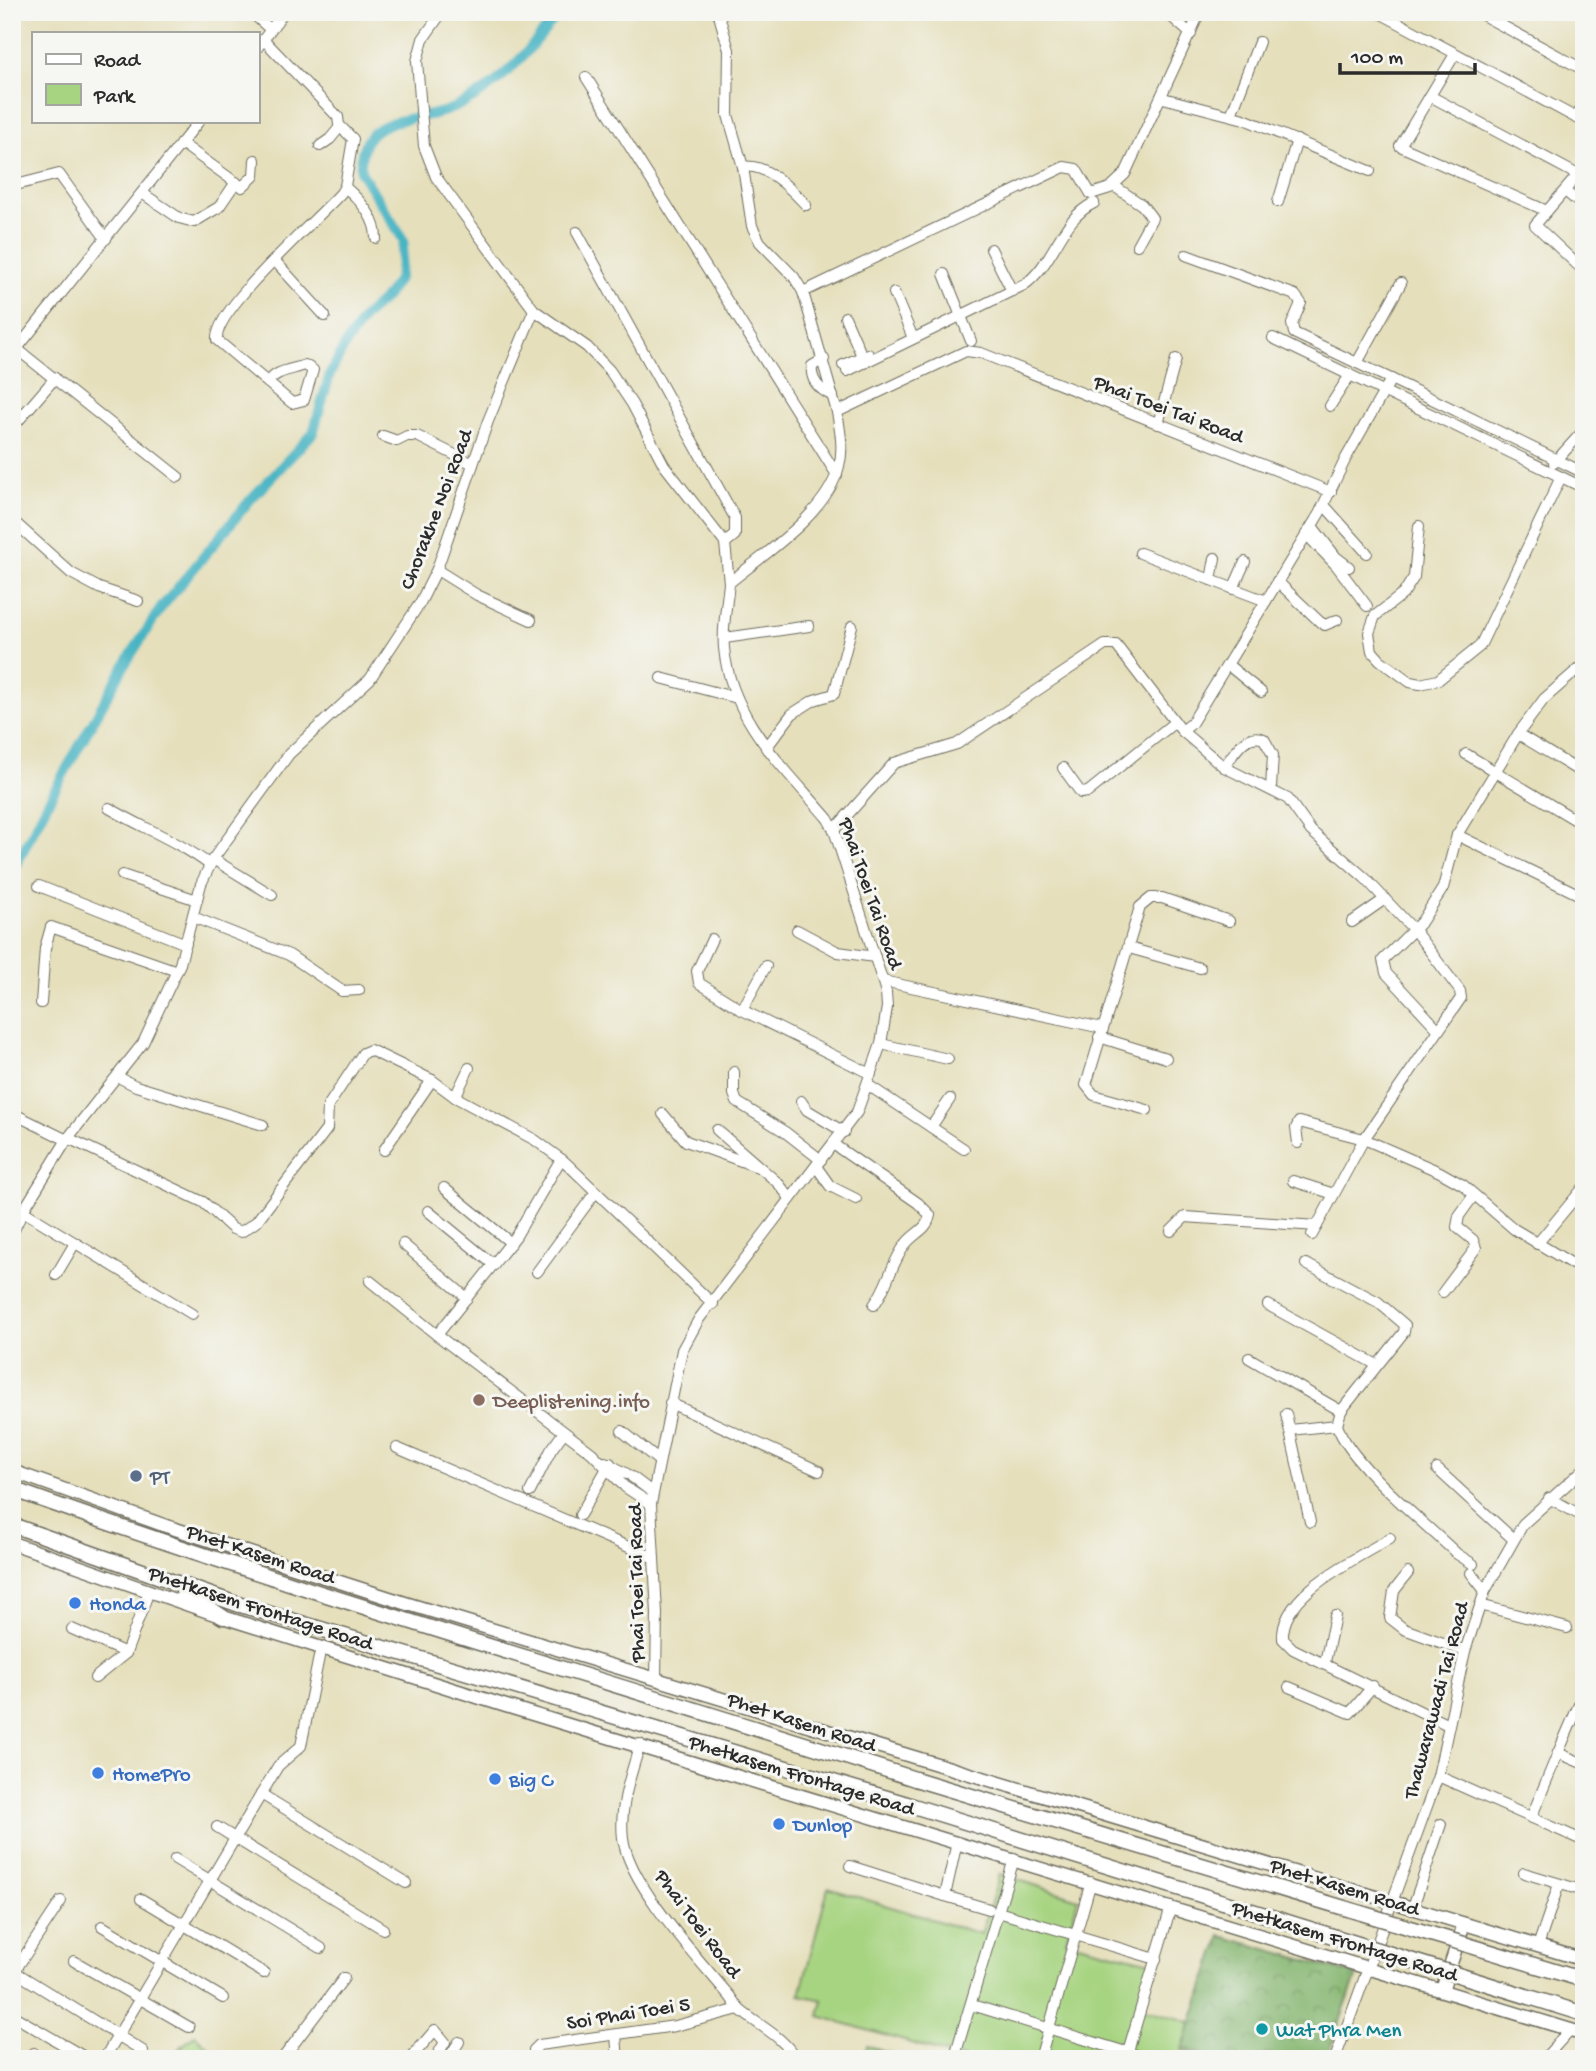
<svg xmlns="http://www.w3.org/2000/svg" width="1596" height="2071" viewBox="0 0 1596 2071" font-family="'Gochi Hand',sans-serif">
<style>
.green{fill:#a7d481;stroke:#698056;stroke-width:2}
.forest{fill:url(#forest-crowns);stroke:#58704d;stroke-width:2}
.lines{fill:none;stroke-linecap:round;stroke-linejoin:round}
.canal{stroke:#47b4c3;stroke-width:10}
.minor-casing{stroke:#6c6a5d;stroke-width:12}
.major-casing{stroke:#6c6a5d;stroke-width:15}
.highway-casing{stroke:#6c6a5d;stroke-width:17}
.minor{stroke:#fff;stroke-width:10}
.major{stroke:#fff;stroke-width:12}
.highway{stroke:#fff;stroke-width:14}
.highway-bridge-casing{stroke:#6c6a5d;stroke-width:17;stroke-linecap:butt}
.highway-bridge{stroke:#fff;stroke-width:14}
.education-dot{fill:#8d6e63;stroke:#f6f6f2;stroke-width:2.5}
.service-dot{fill:#5c6f8a;stroke:#f6f6f2;stroke-width:2.5}
.shop-dot{fill:#3f7fe0;stroke:#f6f6f2;stroke-width:2.5}
.culture-dot{fill:#0f9aa8;stroke:#f6f6f2;stroke-width:2.5}
.labels{text-anchor:middle;stroke-width:6;stroke-linejoin:round;paint-order:stroke}
.street-label{font-size:21px;fill:#2b2b2b;stroke:#f6f6f2}
.education-label{font-size:21px;fill:#785e54;stroke:#f6f6f2;text-anchor:start}
.service-label{font-size:21px;fill:#4e5e75;stroke:#f6f6f2;text-anchor:start}
.shop-label{font-size:21px;fill:#366cbe;stroke:#f6f6f2;text-anchor:start}
.culture-label{font-size:21px;fill:#0d838f;stroke:#f6f6f2;text-anchor:start}
</style>
<defs>
<pattern id="forest-crowns" width="20" height="18" patternUnits="userSpaceOnUse" patternTransform="scale(1.75)"><rect width="20" height="18" fill="#85b66f"/><path d="M2 6a3 3 0 1 1 6 0M12 15a3 3 0 1 1 6 0" fill="none" stroke="#6d945b"/></pattern>
</defs>
<rect width="100%" height="100%" fill="#f6f6f2"/>
<filter id="ink" filterUnits="userSpaceOnUse"><feTurbulence type="fractalNoise" baseFrequency=".0143" numOctaves="2"/><feDisplacementMap in="SourceGraphic" scale="14" xChannelSelector="R" yChannelSelector="G"/><feConvolveMatrix kernelMatrix="1 2 1 2 8 2 1 2 1" color-interpolation-filters="sRGB"/></filter>
<filter id="wash" filterUnits="userSpaceOnUse"><feTurbulence type="fractalNoise" baseFrequency=".00686" numOctaves="4" result="noise"/><feDisplacementMap in="SourceGraphic" scale="28" xChannelSelector="R" yChannelSelector="G"/><feGaussianBlur stdDeviation="1.57" result="paint"/><feColorMatrix in="noise" values="0 0 0 0 0 0 0 0 0 0 0 0 0 0 0 0 0 1.4 0 .05"/><feComposite in="paint" operator="in"/></filter>
<g filter="url(#wash)">
<rect width="100%" height="100%" fill="#e5dfbb"/>
<g class="green">
<path d="M1000 1874 1078 1899 1066 1941 1155 1963 1141 2008 1191 2022 1182 2050 1202 2059H966L819 2016 823 2000 800 1995 828 1888 981 1934Z"/>
<path d="M195 2035 222 2059H167Z"/>
<path d="M867 2046 907 2059H863Z"/>
</g>
<path class="forest" d="M1221 1936 1357 1975 1326 2059H1210L1183 2047Z"/>
<g class="lines">
<path class="canal" d="M12 873 49 800 127 661 161 608 251 499 313 433 330 374 344 347 364 317 385 298 399 278 404 241 361 172C357 121 399 121 435 114 449 111 463 104 475 97 509 76 535 43 560 12"/>
</g>
</g>
<g filter="url(#ink)">
<g class="lines">
<defs>
<g id="minor">
<path d="M251 12 270 29"/>
<path d="M442 12 423 39 417 61 424 146 436 177 534 310 587 347 610 371 632 404 664 465 725 543 729 583"/>
<path d="M718 12 729 50 728 115 743 167 752 226 760 242 794 277 803 292 837 412"/>
<path d="M1166 12 1191 34"/>
<path d="M1378 12 1584 122"/>
<path d="M1477 12 1584 70"/>
<path d="M1579 12 1584 15"/>
<path d="M264 40 338 117 339 125 353 139 345 186 341 193C318 219 213 310 217 340L292 403 304 400 313 370 305 365C293 370 275 370 268 383"/>
<path d="M257 48 284 12"/>
<path d="M1455 54 1400 146 1547 211"/>
<path d="M586 77 837 475"/>
<path d="M1430 96 1578 175"/>
<path d="M1163 98 1244 119 1370 171"/>
<path d="M1231 115 1259 42"/>
<path d="M1576 118 1584 103"/>
<path d="M181 143 242 187 254 176 255 160"/>
<path d="M320 146 330 139 340 127"/>
<path d="M743 167C766 163 791 189 806 205"/>
<path d="M1584 168 1535 225 1584 271"/>
<path d="M12 186 59 174 106 239"/>
<path d="M1114 186 1142 205 1152 218 1137 245"/>
<path d="M345 187C359 199 376 218 376 238"/>
<path d="M1565 191 1584 207"/>
<path d="M142 193 179 218 194 222 219 207 236 182"/>
<path d="M1278 202 1297 140"/>
<path d="M577 232 735 518V535L725 543"/>
<path d="M991 249 1012 291"/>
<path d="M1186 255 1295 295 1301 303 1292 324 1294 333 1357 363"/>
<path d="M275 261 325 316"/>
<path d="M944 274 971 341"/>
<path d="M803 292 1064 167 1076 169 1091 194 1110 188 1125 174 1200 12"/>
<path d="M894 293 913 338"/>
<path d="M845 317 865 363"/>
<path d="M1273 338 1584 488"/>
<path d="M17 349 178 477"/>
<path d="M12 355 199 121"/>
<path d="M824 359 812 366C810 381 820 390 833 396"/>
<path d="M843 365 868 354"/>
<path d="M847 371 1024 285C1055 263 1060 219 1094 203"/>
<path d="M1391 379 1357 363 1401 283"/>
<path d="M1330 406 1350 375"/>
<path d="M1158 424 1176 359"/>
<path d="M12 428 55 378"/>
<path d="M383 436 397 441 407 436H417L473 464"/>
<path d="M1554 463 1584 430"/>
<path d="M1324 505 1367 553"/>
<path d="M12 520 71 573 99 588 138 601"/>
<path d="M1312 526 1336 557 1349 567"/>
<path d="M1419 526 1414 577 1403 594 1375 616 1369 633 1372 651 1380 660 1410 682 1420 684 1438 680 1480 646 1561 477"/>
<path d="M1306 534 1336 565 1367 606"/>
<path d="M1140 553 1266 601"/>
<path d="M437 570 477 595 531 620"/>
<path d="M1211 580 1215 558"/>
<path d="M1277 581 1320 622 1325 625 1337 620"/>
<path d="M1233 589 1245 562"/>
<path d="M725 638 809 626"/>
<path d="M1228 665 1261 692"/>
<path d="M661 678 737 698"/>
<path d="M1182 731 1224 767 1288 799 1311 831 1365 878 1414 930 1460 991 1461 998 1364 1139 1312 1235"/>
<path d="M1518 734 1584 774"/>
<path d="M766 748 792 714 814 700 834 694 852 626"/>
<path d="M1466 754 1584 825"/>
<path d="M1224 767C1234 754 1245 731 1264 739L1273 755 1271 788"/>
<path d="M1063 768 1081 793 1088 792 1175 722"/>
<path d="M109 808C143 828 178 841 210 865"/>
<path d="M834 830 894 763 957 744 1105 645H1116L1182 731 1191 724 1319 514 1346 458 1391 379 1584 473"/>
<path d="M1457 835 1580 895"/>
<path d="M213 859 272 895"/>
<path d="M122 875 197 900"/>
<path d="M39 886 186 944"/>
<path d="M193 917 289 955 342 991 359 990"/>
<path d="M1352 922 1385 899"/>
<path d="M797 930 838 952 875 957"/>
<path d="M712 939 697 971 699 983 742 1010 871 1074"/>
<path d="M1129 948 1200 968"/>
<path d="M883 981 1102 1028"/>
<path d="M41 1003 45 948 51 927 177 971"/>
<path d="M742 1010 766 966"/>
<path d="M1437 1028 1386 973 1383 960 1422 921 1443 888 1457 835 1518 734 1544 699 1584 664"/>
<path d="M1099 1037 1166 1058"/>
<path d="M881 1044 948 1059"/>
<path d="M734 1072V1094L737 1102 785 1132 821 1160"/>
<path d="M118 1077 136 1086 263 1125"/>
<path d="M868 1085 964 1149"/>
<path d="M455 1097 469 1068"/>
<path d="M801 1101 807 1110 844 1132"/>
<path d="M1147 1110 1094 1095 1086 1085 1140 907 1151 898H1162L1229 921"/>
<path d="M12 1113 67 1140"/>
<path d="M663 1114 686 1141 758 1167"/>
<path d="M931 1127 950 1099"/>
<path d="M717 1130 778 1183 790 1198"/>
<path d="M68 1138 203 1202 233 1229 241 1232 256 1222 327 1129 328 1106 363 1053 370 1050 432 1080 455 1097 535 1140 565 1162 713 1304"/>
<path d="M1298 1143 1296 1128 1299 1122 1364 1139 1440 1172 1463 1185 1514 1229 1584 1271"/>
<path d="M833 1144 918 1203 930 1215C927 1231 914 1232 905 1245 891 1264 888 1286 874 1305"/>
<path d="M384 1150 432 1080"/>
<path d="M561 1159 516 1236 437 1335 592 1453 622 1484"/>
<path d="M816 1166 830 1186 856 1199"/>
<path d="M1293 1181 1334 1194"/>
<path d="M444 1188 511 1243"/>
<path d="M23 1211 192 1314"/>
<path d="M428 1211 494 1265"/>
<path d="M1171 1231 1185 1217 1317 1226"/>
<path d="M12 1234 23 1211 68 1138 143 1043 180 964 201 884 213 859 289 754 370 679 420 603 437 569 488 421 534 310"/>
<path d="M403 1244 467 1298"/>
<path d="M1537 1244 1584 1187"/>
<path d="M1306 1264 1378 1302 1405 1325 1404 1332 1341 1411 1337 1425C1350 1464 1425 1523 1457 1554L1473 1564"/>
<path d="M537 1272 595 1193"/>
<path d="M56 1275 75 1243"/>
<path d="M370 1281 437 1335"/>
<path d="M1443 1292 1476 1248 1473 1240 1457 1227 1459 1216 1474 1195"/>
<path d="M1268 1305 1377 1365"/>
<path d="M1249 1358 1341 1411"/>
<path d="M670 1403 819 1471"/>
<path d="M1286 1414 1310 1522"/>
<path d="M1290 1430 1337 1425"/>
<path d="M622 1431 658 1460"/>
<path d="M397 1448 652 1557"/>
<path d="M605 1462 627 1474"/>
<path d="M1437 1469 1512 1538"/>
<path d="M632 1477 652 1492"/>
<path d="M625 1487 651 1504"/>
<path d="M530 1492 551 1450 564 1432"/>
<path d="M1549 1498 1584 1517"/>
<path d="M580 1515 610 1463"/>
<path d="M1390 1538C1357 1559 1280 1593 1283 1639L1293 1649 1448 1725"/>
<path d="M1408 1573 1394 1591 1390 1618 1404 1629 1465 1651"/>
<path d="M1471 1573 1485 1591"/>
<path d="M1480 1605 1567 1628"/>
<path d="M72 1629 126 1653"/>
<path d="M1325 1662 1335 1616"/>
<path d="M95 1678 126 1653 149 1591"/>
<path d="M656 1679 657 1613 651 1504 682 1350 699 1319 857 1112 881 1044 887 1007 886 992 834 830 828 819C784 767 731 720 724 648 722 627 727 604 729 583 764 554 828 513 839 466 844 449 840 430 837 412L966 351 981 353 1331 492"/>
<path d="M1289 1687 1350 1713 1373 1686"/>
<path d="M1584 1693 1558 1753 1584 1764"/>
<path d="M640 1744C631 1775 619 1806 623 1838 629 1885 697 1957 727 1993 732 1998 735 2005 740 2010 759 2026 783 2036 796 2059"/>
<path d="M1438 1776 1584 1841"/>
<path d="M261 1794 406 1883"/>
<path d="M1531 1818 1558 1753"/>
<path d="M217 1827 383 1929"/>
<path d="M175 1859 321 1948"/>
<path d="M850 1866 945 1896 957 1842"/>
<path d="M1524 1873 1584 1891"/>
<path d="M12 1878 16 1872"/>
<path d="M945 1896 989 1909"/>
<path d="M141 1899 264 1973"/>
<path d="M1412 1910 1441 1824"/>
<path d="M998 1912 1156 1959"/>
<path d="M102 1926 223 1998"/>
<path d="M1538 1946 1559 1884"/>
<path d="M74 1961 189 2027"/>
<path d="M12 1970 143 2051"/>
<path d="M14 1972 61 1901"/>
<path d="M972 2005 1149 2059"/>
<path d="M12 2015 88 2059"/>
<path d="M616 2036 618 2059"/>
<path d="M1126 2058 1171 1907"/>
<path d="M31 2059 34 2053"/>
<path d="M104 2059 278 1766 301 1746 321 1647"/>
<path d="M282 2059 344 1978"/>
<path d="M410 2059 435 2030 445 2042 435 2059"/>
<path d="M448 2059 459 2042"/>
<path d="M537 2059 534 2050 539 2045 675 2026 739 2009"/>
<path d="M954 2059 1014 1859"/>
<path d="M1040 2059 1091 1882"/>
<path d="M1335 2059 1438 1776 1465 1651 1485 1591 1523 1524 1584 1469"/>
<path d="M1544 2059 1570 2030"/>
</g>
<g id="major">
<path d="M12 1471 166 1526 405 1603 1584 1960"/>
<path d="M12 1543 223 1617 506 1706 1584 2034"/>
<path d="M1442 1990 1464 1924"/>
</g>
<g id="highway">
<path d="M12 1489C310 1596 614 1682 915 1779"/>
<path d="M12 1525 234 1603 907 1804"/>
<path d="M183 1591 223 1617"/>
</g>
</defs>
<use href="#minor" class="minor-casing"/>
<use href="#major" class="major-casing"/>
<use href="#highway" class="highway-casing"/>
<use href="#minor" class="minor"/>
<use href="#major" class="major"/>
<use href="#highway" class="highway"/>
<defs>
<g id="highway-bridge">
<path d="M915 1779 1584 1980"/>
<path d="M907 1804 1584 2014"/>
</g>
</defs>
<use href="#highway-bridge" class="highway-bridge-casing"/>
<use href="#highway-bridge" class="highway-bridge"/>
</g>
</g>
<circle class="education-dot" cx="479" cy="1400" r="7"/>
<circle class="service-dot" cx="136" cy="1476" r="7"/>
<g class="shop-dot">
<circle cx="75" cy="1603" r="7"/>
<circle cx="98" cy="1773" r="7"/>
<circle cx="495" cy="1779" r="7"/>
<circle cx="779" cy="1824" r="7"/>
</g>
<circle class="culture-dot" cx="1262" cy="2029" r="7"/>
<g class="labels">
<g class="street-label">
<text transform="translate(1169 408) rotate(21)" y="7">Phai Toei Tai Road</text>
<text transform="translate(435 509) rotate(-69)" y="7">Chorakhe Noi Road</text>
<text transform="translate(872 893) rotate(71)" y="7">Phai Toei Tai Road</text>
<text transform="translate(261 1553) rotate(18)" y="7">Phet Kasem Road</text>
<text transform="translate(635 1583) rotate(-91)" y="7">Phai Toei Tai Road</text>
<text transform="translate(261 1607) rotate(18)" y="7">Phetkasem Frontage Road</text>
<text transform="translate(1435 1700) rotate(-75)" y="7">Thawarawadi Tai Road</text>
<text transform="translate(802 1721) rotate(18)" y="7">Phet Kasem Road</text>
<text transform="translate(802 1774) rotate(17)" y="7">Phetkasem Frontage Road</text>
<text transform="translate(1345 1886) rotate(17)" y="7">Phet Kasem Road</text>
<text transform="translate(699 1923) rotate(53)" y="7">Phai Toei Road</text>
<text transform="translate(1345 1940) rotate(17)" y="7">Phetkasem Frontage Road</text>
<text transform="translate(628 2012) rotate(-9)" y="7">Soi Phai Toei 5</text>
</g>
<g class="education-label">
<text x="493" y="1407">Deeplistening.info</text>
</g>
<g class="service-label">
<text x="150" y="1483">PT</text>
</g>
<g class="shop-label">
<text x="89" y="1610">Honda</text>
<text x="112" y="1780">HomePro</text>
<text x="509" y="1786">Big C</text>
<text x="793" y="1831">Dunlop</text>
</g>
<g class="culture-label">
<text x="1276" y="2036">Wat Phra Men</text>
</g>
</g>
<rect width="1596" height="2071" fill="none" stroke="#f6f6f2" stroke-width="42"/>
<rect x="32" y="32" width="228" height="91" fill="#f6f6f2" stroke="#a5a5a2" stroke-width="2"/>
<rect x="46" y="54" width="35" height="10" fill="#ffffff" stroke="#a5a5a2" stroke-width="2"/>
<text x="94" y="66" font-size="21" fill="#2b2b2b">Road</text>
<rect x="46" y="84" width="35" height="21" fill="#a7d481" stroke="#a5a5a2" stroke-width="2"/>
<text x="94" y="102" font-size="21" fill="#2b2b2b">Park</text>
<path d="M1340 63v10h135v-10" fill="none" stroke="#2b2b2b" stroke-width="3.5"/>
<text x="1351" y="63" font-size="21" fill="#2b2b2b" stroke="#f6f6f2" stroke-width="5" paint-order="stroke">100 m</text>
</svg>
